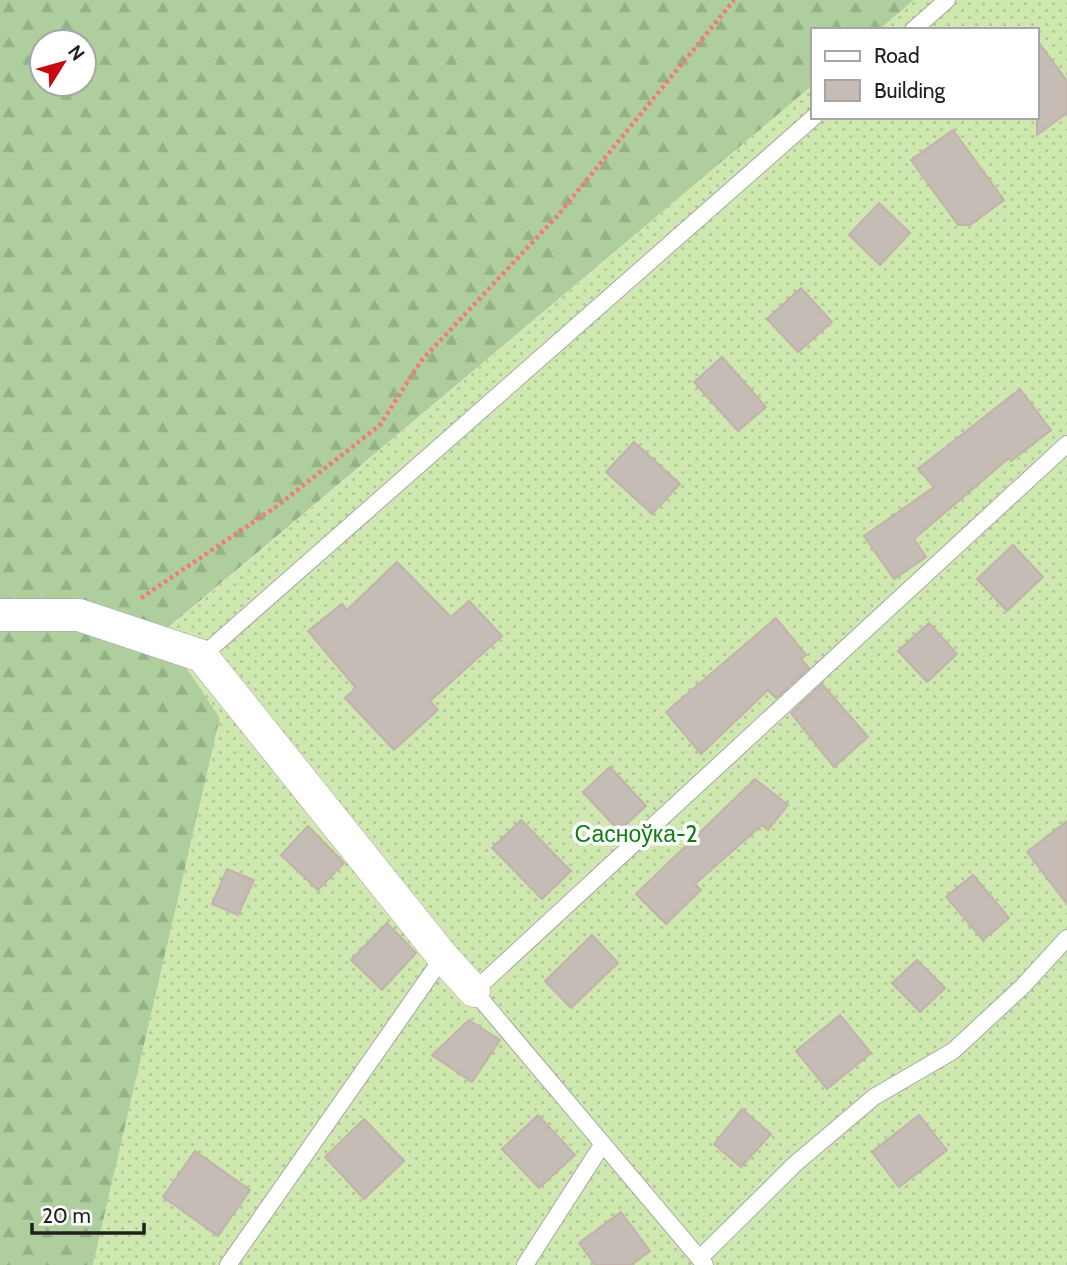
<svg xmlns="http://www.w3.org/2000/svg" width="1067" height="1265" viewBox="0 0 1067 1265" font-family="Cabin,sans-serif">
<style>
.forest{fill:url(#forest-firs);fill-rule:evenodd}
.garden{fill:url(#garden-dots)}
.building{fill:#c5bcb6;stroke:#c2b3aa;stroke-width:2}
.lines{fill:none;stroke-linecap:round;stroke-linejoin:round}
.service-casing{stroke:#a7a7a7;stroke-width:18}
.minor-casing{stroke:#a7a7a7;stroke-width:33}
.path{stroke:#f57a73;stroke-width:4.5;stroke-dasharray:3.5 3.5;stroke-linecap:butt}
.service{stroke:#fff;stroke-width:16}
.minor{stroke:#fff;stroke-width:32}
.labels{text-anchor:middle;stroke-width:7;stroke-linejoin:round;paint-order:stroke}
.park-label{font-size:23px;fill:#0f7d13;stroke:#fff}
</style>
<defs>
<pattern id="forest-firs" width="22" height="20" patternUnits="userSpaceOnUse" patternTransform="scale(1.75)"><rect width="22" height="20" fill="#aece9d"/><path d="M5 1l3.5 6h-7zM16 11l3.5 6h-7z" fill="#95b187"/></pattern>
<pattern id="garden-dots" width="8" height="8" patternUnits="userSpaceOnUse" patternTransform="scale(1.75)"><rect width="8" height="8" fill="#cee8af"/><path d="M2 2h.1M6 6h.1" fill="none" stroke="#b1c796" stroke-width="1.8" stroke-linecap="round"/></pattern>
</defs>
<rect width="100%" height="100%" fill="#f0ede7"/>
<path class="forest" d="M0 0H914L879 30H813V85L163 632 220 718 93 1265H0ZM42 42H84V84H42Z"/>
<path class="garden" d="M914 0H1067V1265H93L220 718 163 633 813 85V117H1037V30H879Z"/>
<g class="building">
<path d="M1037 40 1067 81V113L1037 135Z"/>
<path d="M953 130 1004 200 970 225H958L911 160Z"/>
<path d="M879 203 910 233 880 265 849 235Z"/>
<path d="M801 288 832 322 798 352 767 319Z"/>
<path d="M722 357 766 407 738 431 694 382Z"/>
<path d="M1020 389 1051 430 1011 461 1009 458 914 539 926 557 894 579 864 536 934 487 918 469Z"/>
<path d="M634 442 680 484 652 514 606 472Z"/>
<path d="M1013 545 1043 577 1007 611 977 579Z"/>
<path d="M397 562 451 617 469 601 502 636 430 701 438 710 394 750 345 698 356 688 308 631 342 604 347 610Z"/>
<path d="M776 618 806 655 801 659 809 668 776 698 768 690 701 754 666 712Z"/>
<path d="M929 623 957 654 927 682 898 651Z"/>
<path d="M822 684 868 737 834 767 791 713Z"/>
<path d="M610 767 646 806 619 831 583 792Z"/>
<path d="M755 779 788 805 768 830 762 825 695 884 701 890 666 924 636 894Z"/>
<path d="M521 820 571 871 542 899 492 848Z"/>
<path d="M1067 821V904L1027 852Z"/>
<path d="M308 826 344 863 318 890 281 855Z"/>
<path d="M227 869 254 880 238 915 212 904Z"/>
<path d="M973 875 1009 918 983 940 946 897Z"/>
<path d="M387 923 416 953 382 990 351 960Z"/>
<path d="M592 935 618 963 571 1008 545 981Z"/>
<path d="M917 960 945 988 920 1012 892 983Z"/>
<path d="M840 1015 871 1053 827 1089 796 1051Z"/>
<path d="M469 1020 500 1040 472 1082 432 1055Z"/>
<path d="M742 1109 771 1134 741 1167 714 1144Z"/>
<path d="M538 1115 575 1155 539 1188 502 1149Z"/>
<path d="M919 1115 947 1150 899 1187 872 1152Z"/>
<path d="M364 1119 404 1161 364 1199 325 1157Z"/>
<path d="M195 1151 250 1190 218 1236 163 1197Z"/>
<path d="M621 1212 650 1251 631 1265H595L579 1243Z"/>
</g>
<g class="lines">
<defs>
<g id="service">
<path d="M913 30 947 0"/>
<path d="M202 656 814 117"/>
<path d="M700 1258 795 1164 874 1097 953 1051 1023 986 1067 938"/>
<path d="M228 1265 443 957"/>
<path d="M525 1265 602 1145"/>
<path d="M705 1265 474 991 1067 444"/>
</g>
<path id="minor" d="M0 615H79L202 656 443 957 474 991"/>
</defs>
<use href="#service" class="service-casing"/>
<use href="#minor" class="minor-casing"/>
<path class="path" d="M141 598 277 506 380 425 421 361 559 214 734 0"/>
<use href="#service" class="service"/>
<use href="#minor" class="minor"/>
</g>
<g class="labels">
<g class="park-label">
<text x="636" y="842">Сасноўка-2</text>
</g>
</g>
<rect x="811" y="28" width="228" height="91" fill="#ffffff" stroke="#a6a6a6" stroke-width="2"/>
<rect x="825" y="51" width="35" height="10" fill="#ffffff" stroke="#a6a6a6" stroke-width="2"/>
<text x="874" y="63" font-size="21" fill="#202020">Road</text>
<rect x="825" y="80" width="35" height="21" fill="#c5bcb6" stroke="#a6a6a6" stroke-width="2"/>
<text x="874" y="98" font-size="21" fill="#202020">Building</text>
<g transform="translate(63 63) rotate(53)"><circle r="33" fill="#ffffff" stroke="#a6a6a6" stroke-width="2"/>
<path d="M0-5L12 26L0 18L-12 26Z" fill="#c90710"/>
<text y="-10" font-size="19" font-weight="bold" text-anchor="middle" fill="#202020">N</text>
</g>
<path d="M32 1223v10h112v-10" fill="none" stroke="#202020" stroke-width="3.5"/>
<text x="42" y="1223" font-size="21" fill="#202020" stroke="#ffffff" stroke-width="5" paint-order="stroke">20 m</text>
</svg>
